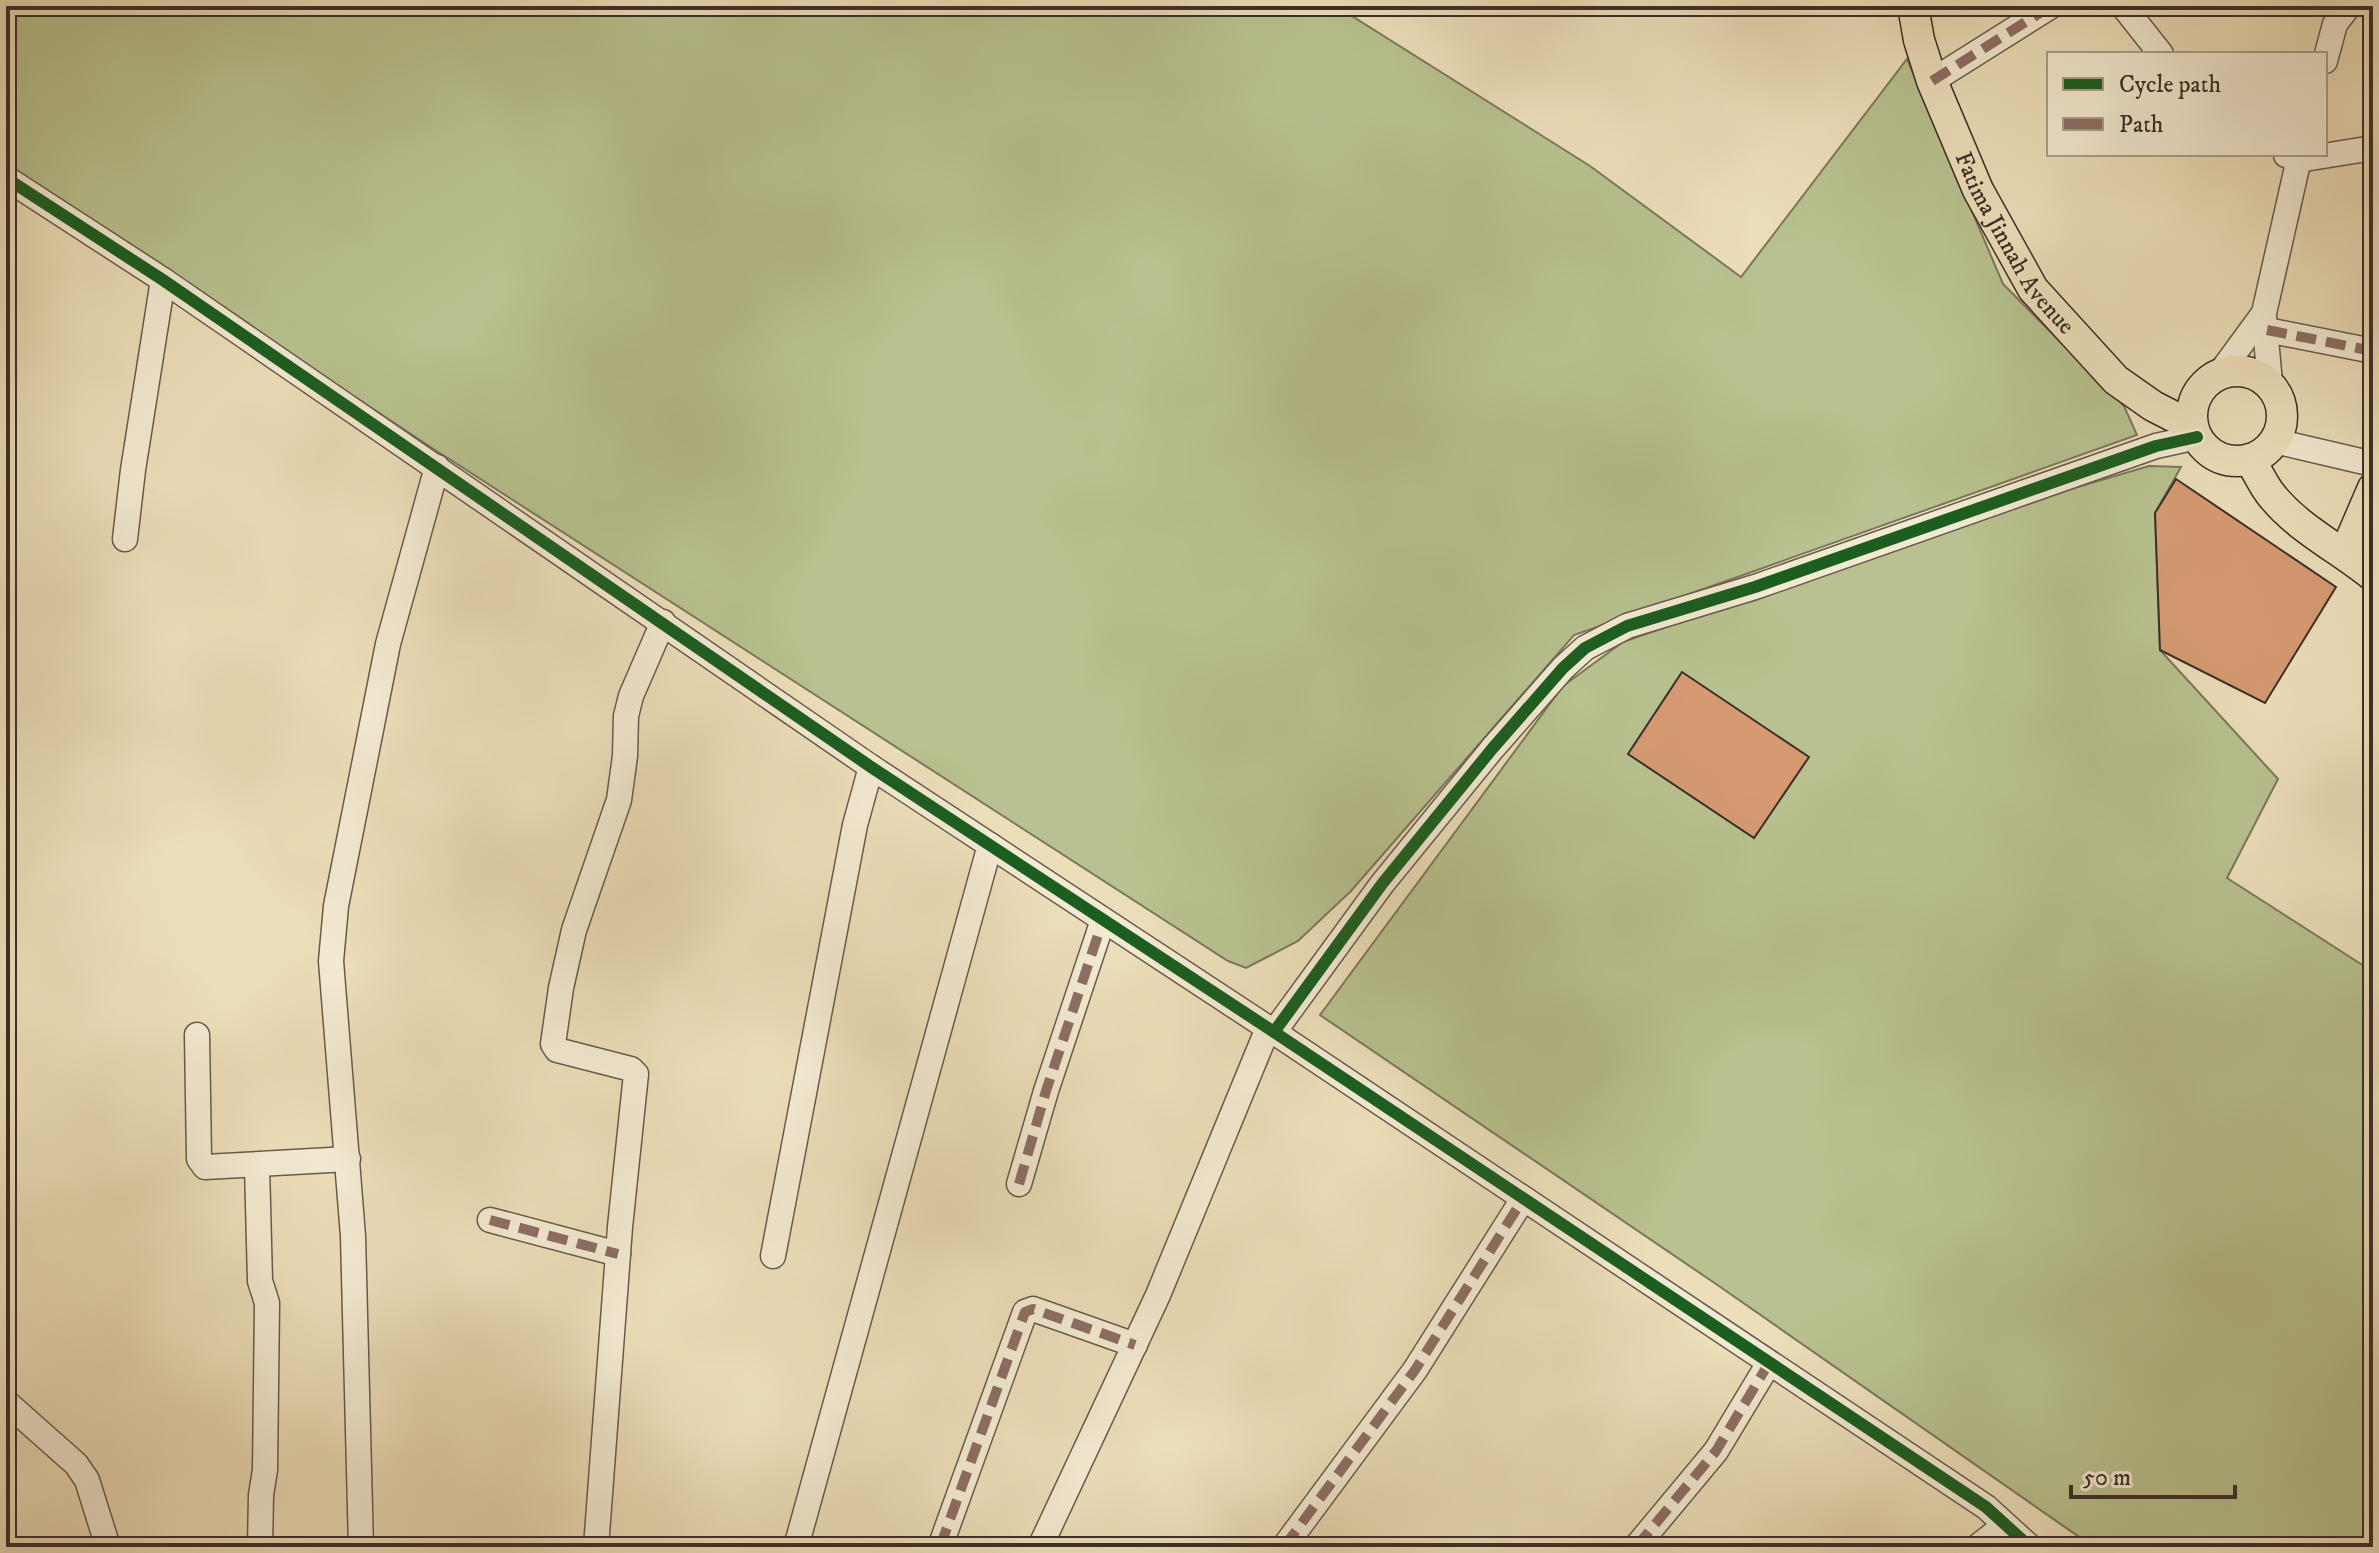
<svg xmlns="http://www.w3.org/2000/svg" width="2379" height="1553" viewBox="0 0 2379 1553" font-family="'IM FELL DW Pica',serif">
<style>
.green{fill:#b8c18f;stroke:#7a785c;stroke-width:2}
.building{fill:#d59a72;stroke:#3b2f29;stroke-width:2}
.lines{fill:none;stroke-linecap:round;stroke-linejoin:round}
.minor-casing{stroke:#675b4d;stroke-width:27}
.major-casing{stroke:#3b2f29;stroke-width:33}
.minor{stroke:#f3ead2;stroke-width:24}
.major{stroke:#ecdeb9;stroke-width:30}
.quiet{stroke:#8d6e63;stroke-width:10;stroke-dasharray:20 10;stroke-linecap:butt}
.cycleway-casing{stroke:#f3ead2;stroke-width:17}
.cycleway{stroke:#1b5e20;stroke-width:12}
.labels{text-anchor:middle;stroke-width:7;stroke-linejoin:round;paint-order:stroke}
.street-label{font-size:24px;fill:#3b2f29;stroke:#f3ead2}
</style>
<rect width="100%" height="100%" fill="#ecdeb9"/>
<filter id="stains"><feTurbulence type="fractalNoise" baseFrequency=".0025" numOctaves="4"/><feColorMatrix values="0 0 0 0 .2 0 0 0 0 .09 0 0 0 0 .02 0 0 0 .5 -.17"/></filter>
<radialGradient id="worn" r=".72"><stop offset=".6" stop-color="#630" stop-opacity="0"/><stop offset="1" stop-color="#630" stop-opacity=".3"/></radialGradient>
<g class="green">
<path d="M6 6H1336L1590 166 1741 277 1907 59 2003 284 2124 406 2137 435 1574 635 1351 891 1298 941 1246 968 1228 961 426 444 6 166Z"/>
<path d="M2149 466 2181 467 2155 513 2160 650 2278 779 2227 878 2364 966 2373 957V1547H2081L2082 1539 1716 1284 1320 1015 1563 686 1623 642 2010 507Z"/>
</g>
<g class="building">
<path d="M2176 479 2336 587 2265 703 2160 650 2155 513Z"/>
<path d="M1682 672 1809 757 1754 838 1628 754Z"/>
</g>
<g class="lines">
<defs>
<g id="minor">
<path d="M2123 6 2161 54"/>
<path d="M2325 61 2335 24 2349 6"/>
<path d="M1932 81 2051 6"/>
<path d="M2286 155 2298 160 2373 148"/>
<path d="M6 178 163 280 871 767 1274 1032 1986 1507 2030 1547"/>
<path d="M2264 316 2270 383"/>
<path d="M2267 330 2373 351"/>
<path d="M2220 373 2264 313 2300 154"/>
<path d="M2275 441 2373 464"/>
<path d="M125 539 133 470 163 280"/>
<path d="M1274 1032 1382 884 1492 749 1563 668 1585 648 1627 626 1755 587 2156 446 2197 437"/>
<path d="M197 1035 199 1159 205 1167 348 1159"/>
<path d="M257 1166 260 1281 267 1303 265 1470 261 1495 260 1547"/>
<path d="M1019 1184 1046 1091 1103 920"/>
<path d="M490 1220 618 1254"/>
<path d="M773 1256 855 825 871 767"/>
<path d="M6 1402 76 1464 87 1480 108 1547"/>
<path d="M361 1547 353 1236 331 961 336 906 388 644 437 467"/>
<path d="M596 1547 620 1227 636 1074 631 1069 557 1050 553 1044 561 988 574 930 619 800 625 756 626 716 631 696 663 622"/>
<path d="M796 1547 990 845"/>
<path d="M940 1547 1025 1312 1033 1309 1135 1345"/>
<path d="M1040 1547 1158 1295 1268 1028"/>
<path d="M1284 1547 1415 1370 1523 1199"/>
<path d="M1636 1547 1716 1451 1769 1363"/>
<path d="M1977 1547 2005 1525"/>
</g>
<g id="major">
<path id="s1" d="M1913 6 1919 40 1932 81 1978 190 2033 289 2116 380 2153 406 2192 426"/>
<circle cx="2237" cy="416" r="45"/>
<path d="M2250 459C2256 470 2262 482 2269 492 2296 528 2339 548 2373 576"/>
<path d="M2345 553 2373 488"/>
</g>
</defs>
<use href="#minor" class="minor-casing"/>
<use href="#major" class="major-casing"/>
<use href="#minor" class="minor"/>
<use href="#major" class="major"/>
<g class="quiet">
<path d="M1932 81 2051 6"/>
<path d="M2267 330 2373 351"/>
<path d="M1019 1184 1046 1091 1103 920"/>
<path d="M490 1220 618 1254"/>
<path d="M940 1547 1025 1312 1033 1309 1135 1345"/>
<path d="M1284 1547 1415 1370 1523 1199"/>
<path d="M1636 1547 1716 1451 1769 1363"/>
</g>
<defs>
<g id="cycleway">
<path d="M6 178 163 280 871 767 1274 1032 1986 1507 2030 1547"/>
<path d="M1274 1032 1382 884 1492 749 1563 668 1585 648 1627 626 1755 587 2156 446 2197 437"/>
</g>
</defs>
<use href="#cycleway" class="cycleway-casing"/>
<use href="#cycleway" class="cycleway"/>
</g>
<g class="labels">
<g class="street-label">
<text dy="8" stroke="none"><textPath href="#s1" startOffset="260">Fatima Jinnah Avenue</textPath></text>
</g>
</g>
<rect width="2379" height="1553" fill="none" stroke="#ecdeb9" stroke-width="32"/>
<rect x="8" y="8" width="2363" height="1537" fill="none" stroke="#3b2f29" stroke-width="4"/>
<rect x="16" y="16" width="2347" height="1521" fill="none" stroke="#3b2f29" stroke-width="2"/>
<rect x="2047" y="52" width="280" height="104" fill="#f3ead2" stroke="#a99f8e" stroke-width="2"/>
<rect x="2063" y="78" width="40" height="12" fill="#1b5e20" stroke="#a99f8e" stroke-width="2"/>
<text x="2119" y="92" font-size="24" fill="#3b2f29">Cycle path</text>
<rect x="2063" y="118" width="40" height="12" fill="#8d6e63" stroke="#a99f8e" stroke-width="2"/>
<text x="2119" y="132" font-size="24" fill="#3b2f29">Path</text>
<path d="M2071 1485v12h164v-12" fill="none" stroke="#3b2f29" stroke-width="4"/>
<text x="2083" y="1485" font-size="24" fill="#3b2f29" stroke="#f3ead2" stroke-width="6" paint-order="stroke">50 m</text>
<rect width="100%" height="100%" filter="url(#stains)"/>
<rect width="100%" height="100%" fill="url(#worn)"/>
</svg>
